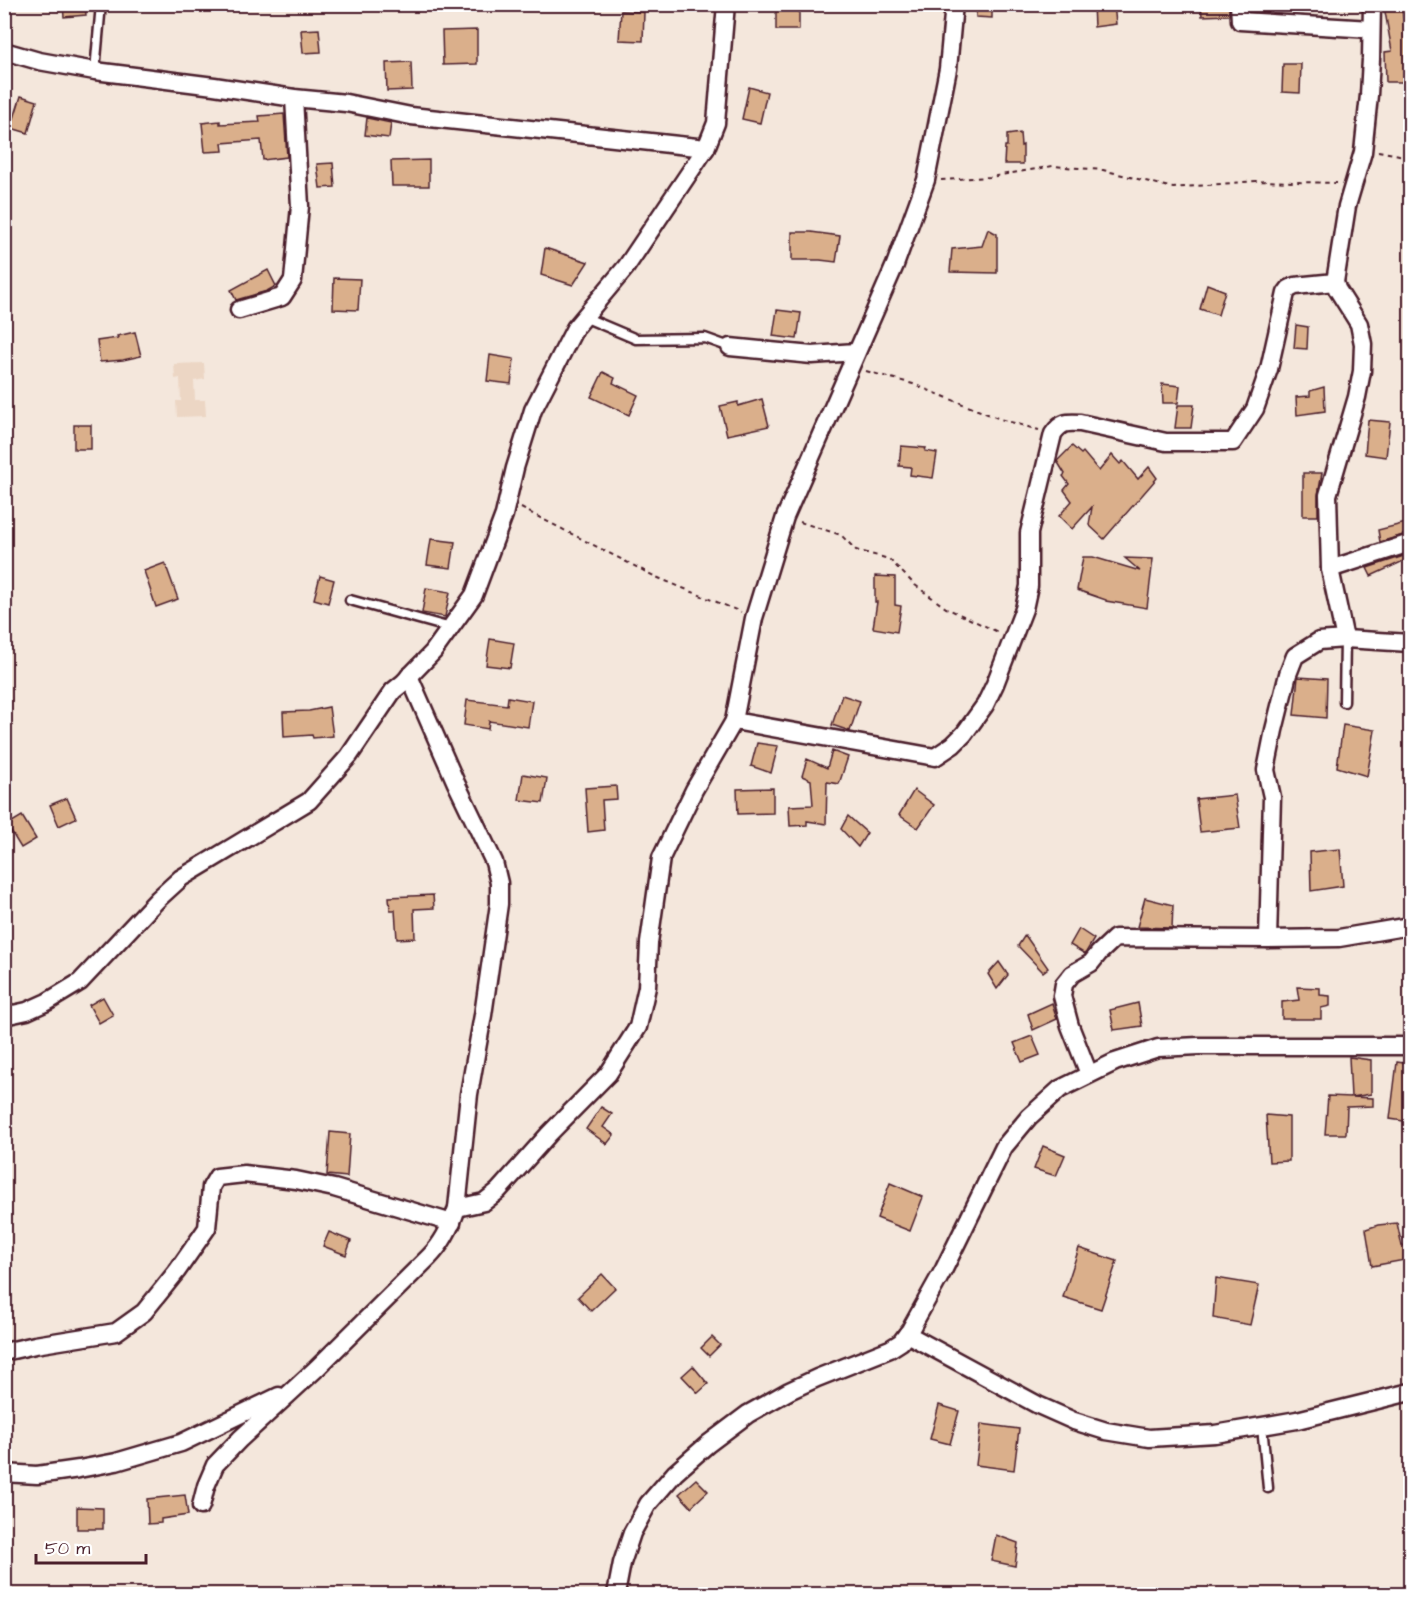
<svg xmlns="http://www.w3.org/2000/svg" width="1415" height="1599" viewBox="0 0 1415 1599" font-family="'Architects Daughter',sans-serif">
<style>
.built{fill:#ecd6c4}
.building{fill:#daaf8b;stroke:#4a1f2b;stroke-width:1.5}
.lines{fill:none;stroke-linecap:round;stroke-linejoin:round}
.lane-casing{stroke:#4a1f2b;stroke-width:13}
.street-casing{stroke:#4a1f2b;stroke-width:21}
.path{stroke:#4a1f2b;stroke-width:2;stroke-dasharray:4.5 4.5;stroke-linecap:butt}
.lane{stroke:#fff;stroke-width:8}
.street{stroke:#fff;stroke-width:16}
</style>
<rect width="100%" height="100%" fill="#f4e7dc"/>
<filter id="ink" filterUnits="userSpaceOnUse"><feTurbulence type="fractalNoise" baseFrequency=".0167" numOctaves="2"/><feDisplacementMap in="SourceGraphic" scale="12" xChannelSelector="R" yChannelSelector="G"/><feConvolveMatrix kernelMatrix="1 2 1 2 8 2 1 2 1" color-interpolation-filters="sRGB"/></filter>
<g filter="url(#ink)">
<path class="built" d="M204 363 205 379 194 381 195 400H205L206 416 177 417 176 401H181L180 378 175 379 174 364Z"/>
<g class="building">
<path d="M63 4H85L86 15 64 17Z"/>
<rect x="776" y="4" width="23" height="26"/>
<path d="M976 4H992V18L976 17Z"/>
<path d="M1093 4H1114L1116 24 1094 27Z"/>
<path d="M1201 4H1229V15L1202 16Z"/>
<path d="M1391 4H1401L1410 55V82H1386L1385 52 1392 51 1384 6Z"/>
<path d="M621 11 644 12 643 41 619 40Z"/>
<path d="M319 29 321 52 303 53 301 30Z"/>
<path d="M477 30V64L443 65 442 31Z"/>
<path d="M411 62 412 90 387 91 386 63Z"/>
<path d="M1283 64H1301L1300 93 1282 92Z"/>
<path d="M749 87 767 92 760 123 742 119Z"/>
<path d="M21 96 37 101 28 133 11 128Z"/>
<path d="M284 114 287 157 263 160 261 140 222 143 223 151 205 152 202 123 220 121V124L260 122 259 116Z"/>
<path d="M367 118 391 123 389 138 365 135Z"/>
<path d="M1020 133 1021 146 1023 145V164H1004L1005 146H1007V135Z"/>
<path d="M429 160V186H392L391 161Z"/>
<path d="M333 163 335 187 320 188 317 164Z"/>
<path d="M988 229 997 234V273L950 272 952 249 982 246Z"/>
<path d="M792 232H811L840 236 836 262 820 260H792Z"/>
<path d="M545 248 588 262 573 285 541 275Z"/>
<path d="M268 270 276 286 267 291 236 300 231 290Z"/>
<path d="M334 278 360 279 358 310 333 309Z"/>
<path d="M1207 284 1225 291 1218 315 1200 309Z"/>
<path d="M777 310 801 313 797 339 773 336Z"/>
<path d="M1296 325 1308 327 1307 349 1294 348Z"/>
<path d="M135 332 141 356 123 360 100 362 97 341 118 338 117 336Z"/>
<path d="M490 355 514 359 511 384 487 381Z"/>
<path d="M603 372 615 378 613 383 638 395 629 415 591 397Z"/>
<path d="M1162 384 1180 386 1178 403H1163Z"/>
<path d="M1324 387 1325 411 1297 415 1296 397 1310 396V391Z"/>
<path d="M762 399 769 426 727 435 720 406 738 402V406Z"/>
<path d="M1178 405H1194L1191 428H1175Z"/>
<path d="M1368 420 1390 422 1386 457 1365 454Z"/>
<rect x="74" y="425" width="17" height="24"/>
<path d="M901 446 926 448 925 451 937 453 933 478 910 475 911 467 899 466Z"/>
<path d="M1072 446 1081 454 1083 452 1099 471 1112 455 1120 464 1123 461 1138 479 1149 467 1157 478 1104 539 1089 525 1092 507 1072 529 1059 516 1072 501 1064 490 1069 484 1063 476 1065 474 1057 461Z"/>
<path d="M1303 473H1322L1318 495V516H1303Z"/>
<path d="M1410 522V533L1380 542 1378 530Z"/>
<path d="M431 539 455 542 451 568 427 565Z"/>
<path d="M1410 554V558L1371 576 1367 568Z"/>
<path d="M1083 557H1093L1140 571 1125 558 1153 559 1147 608 1106 601V600L1077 590Z"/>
<path d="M165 563 178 599 156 607 144 571Z"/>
<path d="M320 576 334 580 328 603 314 599Z"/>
<path d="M875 576 895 577V605L901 606 897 632 873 628 877 602H875Z"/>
<path d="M426 588 450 592 445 617 422 613Z"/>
<path d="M490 639 514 643 510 668 486 665Z"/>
<path d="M1298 677 1327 679 1326 718 1294 715Z"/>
<path d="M842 695 860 701 850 731 832 725Z"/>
<path d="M508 697 532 701 528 727 489 721 488 729 464 725 467 700 507 705Z"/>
<path d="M329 707 333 736 313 738 312 735 284 737 283 712 309 711Z"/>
<path d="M1343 725 1375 730 1367 776 1337 767Z"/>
<path d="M757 743 778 746 771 773 751 766Z"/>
<path d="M832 751 848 757 839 784 827 782 826 824 807 821V825L790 826 789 806 813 805 811 780 802 776 807 759 827 768Z"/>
<path d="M523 774 547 778 543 803 519 800Z"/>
<path d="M616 786 617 799 602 800 604 830 588 832 585 788Z"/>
<path d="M773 788V813L738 814 737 789Z"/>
<path d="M914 790 934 805 918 828 899 815Z"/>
<path d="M1235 795 1240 828 1200 832 1196 799Z"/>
<path d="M67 798 76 818 59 826 50 805Z"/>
<path d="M22 816 36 839 21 848 7 825Z"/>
<path d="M848 816 867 833 858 847 841 829Z"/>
<path d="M1340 849 1343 886 1311 891 1310 852Z"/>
<path d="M433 895 434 908 414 909 415 938 397 939 395 910H390L389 897Z"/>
<path d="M1145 898 1173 905 1172 928 1137 927Z"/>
<path d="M1079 929 1094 939 1085 954 1070 945Z"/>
<path d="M1025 935 1048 968 1043 972 1018 946Z"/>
<path d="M999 962 1008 975 997 989 988 974Z"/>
<path d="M1297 987 1320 988V995L1330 996V1006L1321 1008V1019H1282V1002L1299 1000Z"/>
<path d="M103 997 113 1015 99 1023 89 1005Z"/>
<path d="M1052 1003 1057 1019 1033 1030 1028 1014Z"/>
<path d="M1138 1003 1142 1026 1114 1030 1110 1010Z"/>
<path d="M1032 1036 1040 1055 1022 1062 1014 1043Z"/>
<path d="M1349 1057 1371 1060V1094L1352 1097 1373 1098V1106L1347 1107 1346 1134H1325L1328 1096 1351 1097Z"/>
<path d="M1397 1062 1410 1064V1122L1390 1119Z"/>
<path d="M601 1107 612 1114 603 1127 614 1135 607 1144 586 1129Z"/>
<path d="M1266 1115 1289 1117V1161L1269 1162Z"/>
<path d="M330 1132 350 1134 347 1177 327 1175Z"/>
<path d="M1043 1146 1065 1155 1056 1176 1034 1169Z"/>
<path d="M890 1183 923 1197 910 1231 877 1218Z"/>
<path d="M1397 1223 1402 1246 1410 1244V1259L1372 1266 1366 1229 1378 1225Z"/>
<path d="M329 1232 351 1241 346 1255 323 1246Z"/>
<path d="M1079 1248 1117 1261 1101 1309 1063 1297Z"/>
<path d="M602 1274 615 1288 591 1311 578 1297Z"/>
<path d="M1216 1278 1259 1285 1250 1325 1213 1318Z"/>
<path d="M712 1337 720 1345 709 1356 701 1348Z"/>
<path d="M693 1366 708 1384 698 1393 682 1376Z"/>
<path d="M939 1405 959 1411 950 1444 930 1439Z"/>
<path d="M981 1424 1019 1429 1014 1470 976 1465Z"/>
<path d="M696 1479 708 1491 691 1507 679 1494Z"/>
<path d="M185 1495 188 1515 161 1519V1523L148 1524 147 1499Z"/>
<path d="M77 1507 103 1508V1529H77Z"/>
<path d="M996 1535 1018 1543 1015 1566 991 1561Z"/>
</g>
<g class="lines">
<defs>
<g id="lane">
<path d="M95 71 101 4"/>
<path d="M584 317 636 339 705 338 730 347"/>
<path d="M350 600 451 628"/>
<path d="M1344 702 1345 639"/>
<path d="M1262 1426 1268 1488"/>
</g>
<g id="street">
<path d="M954 4 948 69 926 180 895 265 785 517 754 618 734 721 935 757 953 745 964 734 985 705 995 684 1024 609 1029 586V533L1053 434C1061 422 1067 422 1080 423L1166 442H1233L1255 409 1269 369 1286 293 1289 289 1295 286 1335 282"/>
<path d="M1239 4 1240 21 1371 29"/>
<path d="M1372 4 1371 59 1369 95 1363 152 1347 206 1335 282 1337 289 1359 324 1363 344 1362 371 1357 397 1328 495 1330 569 1345 639 1410 643"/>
<path d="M4 51 39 61 95 71 214 86 294 98 346 103 411 116 706 148 716 123 726 4"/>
<path d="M239 310 282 297 293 280 300 206 294 98"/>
<path d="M730 347 812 355 856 352"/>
<path d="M1330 569 1410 543"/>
<path d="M1268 939 1339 938 1410 926"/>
<path d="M4 1016 27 1011 47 1002 80 982 158 899 181 878 309 801 349 756 393 691 403 683 433 652 474 595 504 515 515 468 533 410 575 328 626 267 706 148"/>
<path d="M1089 1074 1070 1026 1062 996 1064 984 1072 974 1091 963 1099 953 1115 938 1268 939 1272 797 1266 770 1274 730 1288 674 1295 656 1319 641 1345 639"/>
<path d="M457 1208 484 1202 498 1191 549 1134 608 1074 638 1027 647 987 649 943 661 858 694 790 734 721"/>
<path d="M907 1334 1038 1405 1074 1421 1106 1431 1149 1438 1215 1434 1297 1420 1410 1392"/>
<path d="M4 1352 35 1345 116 1332 144 1312 177 1271 207 1228 211 1187 217 1177 244 1174 296 1180 334 1188 452 1223"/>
<path d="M4 1473 37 1475 79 1469 116 1462 181 1443 279 1396"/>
<path d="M201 1506 206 1486 215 1465 240 1439 317 1368 429 1257C443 1243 451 1226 457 1208L469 1094 483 1015 499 904V883L494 862 456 783 409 676"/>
<path d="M616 1594 622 1563 632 1533 648 1504 675 1473 708 1444 748 1414 789 1391 817 1378 890 1349 901 1342 910 1330 944 1269 1004 1147 1029 1117 1060 1089 1115 1062 1158 1048 1199 1046H1410"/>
</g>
</defs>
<use href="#lane" class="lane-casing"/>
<use href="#street" class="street-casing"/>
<g class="path">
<path d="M1378 151 1410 157"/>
<path d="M941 180 990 177 1053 166 1103 170 1173 188 1256 181 1337 183"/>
<path d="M866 371 913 384 1000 419 1039 430"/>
<path d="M521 508 656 577 741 612"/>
<path d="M800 522 841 535 856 550 889 559 915 585 946 608 998 632"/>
</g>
<use href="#lane" class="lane"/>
<use href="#street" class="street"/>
</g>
</g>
<rect width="1415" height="1599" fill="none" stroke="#fff" stroke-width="24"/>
<rect x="12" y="12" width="1391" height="1575" fill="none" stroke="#4a1f2b" stroke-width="2" filter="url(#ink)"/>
<path d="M36 1554v9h110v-9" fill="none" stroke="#4a1f2b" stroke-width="3"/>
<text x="45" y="1554" font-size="18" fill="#4a1f2b" stroke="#ffffff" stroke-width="4.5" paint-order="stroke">50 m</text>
</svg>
